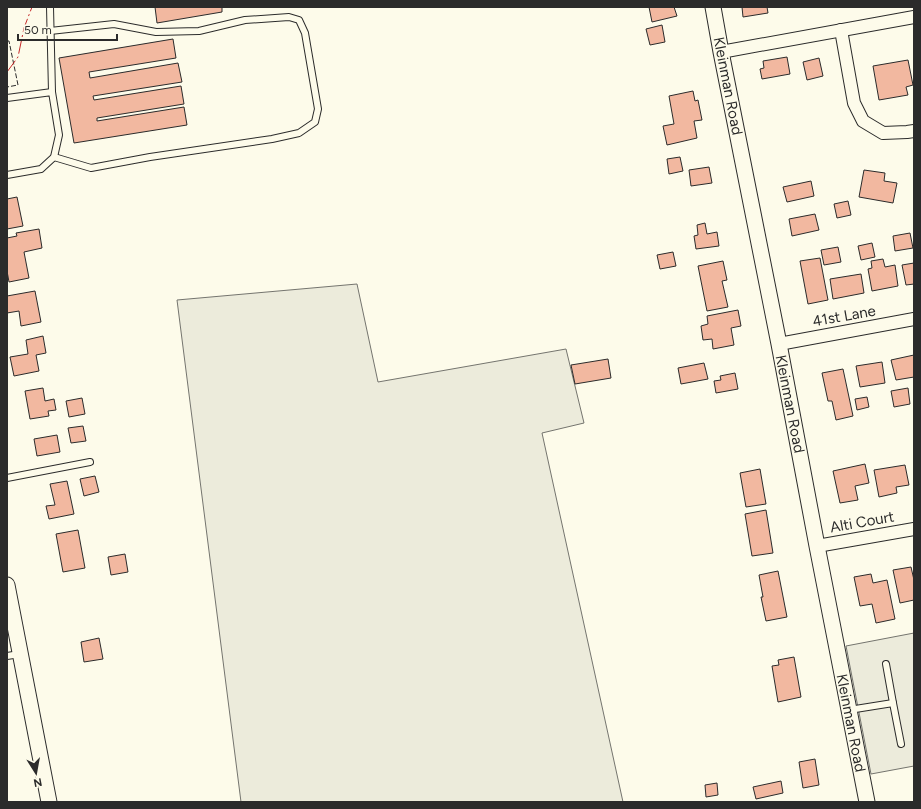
<svg xmlns="http://www.w3.org/2000/svg" width="921" height="809" viewBox="0 0 921 809" font-family="Figtree,sans-serif">
<style>
.green{fill:#ecebdb;stroke:#74746e}
.building{fill:#f2b8a0;stroke:#2b2b2b}
.lines{fill:none;stroke-linecap:round;stroke-linejoin:round}
.service-casing{stroke:#2b2b2b;stroke-width:8}
.minor-casing{stroke:#2b2b2b;stroke-width:14}
.tertiary-casing{stroke:#2b2b2b;stroke-width:17}
.service{stroke:#fdfbea;stroke-width:6}
.minor{stroke:#fdfbea;stroke-width:12}
.tertiary{stroke:#fdfbea;stroke-width:15}
.fence{stroke:#2b2b2b;stroke-width:1;stroke-dasharray:5 2;stroke-linecap:butt}
.power{stroke:#c62828;stroke-width:1;stroke-dasharray:14 3 2 3;stroke-linecap:butt}
.labels{text-anchor:middle;stroke-width:3;stroke-linejoin:round;paint-order:stroke}
.street-label{font-size:15px;fill:#2b2b2b;stroke:#fdfbea}
</style>
<rect width="100%" height="100%" fill="#fdfbea"/>
<g class="green">
<path d="M357 284 378 382 566 349 584 423 542 433 623 802H241L177 300Z"/>
<path d="M914 633V766L871 774 846 646Z"/>
</g>
<g class="building">
<path d="M155 7H222V12L157 23Z"/>
<path d="M649 7H674L677 16 652 22Z"/>
<path d="M742 7H767L768 13 743 17Z"/>
<path d="M662 25 665 42 650 45 646 29Z"/>
<path d="M173 39 176 58 89 72 90 78 178 63 182 82 93 96 94 100 181 86 184 104 97 118V121L184 107 187 125 74 143 59 58Z"/>
<path d="M787 57 790 74 762 79 760 69 764 68 763 61Z"/>
<path d="M819 58 823 76 807 80 803 62Z"/>
<path d="M908 60 913 85 906 87 908 95 879 100 873 66Z"/>
<path d="M693 91 695 101 698 100 702 120 694 121 697 138 667 145 663 126 674 124 669 96Z"/>
<path d="M680 157 683 171 669 174 667 159Z"/>
<path d="M709 167 712 183 691 186 689 170Z"/>
<path d="M864 170 885 173 884 181 897 183 893 203 859 197Z"/>
<path d="M811 181 814 196 787 202 783 187Z"/>
<path d="M17 197 23 226 7 229V199Z"/>
<path d="M848 201 851 215 837 218 834 204Z"/>
<path d="M815 214 819 230 792 236 789 219Z"/>
<path d="M705 223 707 234 717 232 719 246 696 249 694 236 698 235 697 225Z"/>
<path d="M39 229 42 248 24 252 29 278 9 282 7 271V238L17 236 16 233Z"/>
<path d="M910 233 913 248 895 251 893 236Z"/>
<path d="M872 243 875 257 861 260 858 246Z"/>
<path d="M838 247 841 262 824 265 821 250Z"/>
<path d="M673 252 676 266 660 269 657 255Z"/>
<path d="M820 258 828 300 808 304 800 261Z"/>
<path d="M883 259 885 267 895 265 898 286 872 291 868 269 872 268 871 261Z"/>
<path d="M723 261 727 280 722 281 728 307 707 311 698 266Z"/>
<path d="M914 263V284L906 285 902 265Z"/>
<path d="M861 274 864 293 833 299 830 279Z"/>
<path d="M35 291 41 322 21 326 19 311 7 313V296Z"/>
<path d="M738 310 741 326 731 328 734 345 713 349 712 339 703 340 701 326 708 324 707 316Z"/>
<path d="M43 336 46 353 36 355 39 371 14 376 10 357 28 354 26 340Z"/>
<path d="M914 355V377L896 380 891 360Z"/>
<path d="M608 359 611 378 575 384 571 365Z"/>
<path d="M882 362 885 383 860 387 856 366Z"/>
<path d="M704 363 708 379 681 384 678 368Z"/>
<path d="M843 369 853 416 836 420 832 401H828L822 373Z"/>
<path d="M735 373 738 389 716 393 714 381 721 380 720 376Z"/>
<path d="M43 388 45 401 54 399 56 410 48 411 49 416 30 419 25 391Z"/>
<path d="M908 388 910 404 894 407 891 391Z"/>
<path d="M867 397 869 407 857 410 855 399Z"/>
<path d="M82 398 85 414 69 417 66 401Z"/>
<path d="M83 426 86 441 71 443 68 428Z"/>
<path d="M57 435 60 452 37 456 34 439Z"/>
<path d="M865 464 869 483 855 486 858 500 840 503 833 471Z"/>
<path d="M905 465 909 485 896 487 897 493 879 497 874 470Z"/>
<path d="M760 469 766 504 746 507 740 473Z"/>
<path d="M95 476 99 492 84 496 80 479Z"/>
<path d="M67 481 74 514 49 519 46 506 55 505 50 484Z"/>
<path d="M766 510 773 553 752 556 745 514Z"/>
<path d="M78 530 85 568 63 572 56 534Z"/>
<path d="M125 554 128 572 111 575 108 557Z"/>
<path d="M911 567 914 580V600L900 603 893 570Z"/>
<path d="M778 571 787 617 766 621 761 597H763L759 575Z"/>
<path d="M871 574 873 583 887 580 895 619 876 623 872 604 860 606 854 577Z"/>
<path d="M99 638 103 659 84 662 81 642Z"/>
<path d="M794 657 801 697 778 702 772 666 779 665 778 660Z"/>
<path d="M815 759 819 785 803 788 799 762Z"/>
<path d="M781 781 783 793 756 799 753 787Z"/>
<path d="M717 783 718 795 706 797 705 785Z"/>
</g>
<g class="lines">
<defs>
<g id="service">
<path d="M50 7 52 92"/>
<path d="M50 31 114 24 156 32 199 31 245 20 289 17 299 20 305 33 318 109 315 122 299 133 272 139 150 157 91 168 54 157"/>
<path d="M7 98 52 92 59 135 54 157 41 169 7 175"/>
<path d="M7 478 90 462"/>
<path d="M7 656 20 654"/>
<path d="M886 664 893 703"/>
<path d="M849 710 893 703 901 744"/>
</g>
<g id="minor">
<path d="M841 30 854 103 863 121 883 133 907 132 914 131"/>
<path d="M721 52 914 17"/>
<path d="M779 344 914 319"/>
<path d="M817 546 914 529"/>
</g>
<g id="tertiary">
<path d="M713 7 721 52 779 344 817 546 867 802"/>
<path d="M7 585 49 802"/>
</g>
</defs>
<use href="#service" class="service-casing"/>
<use href="#minor" class="minor-casing"/>
<use href="#tertiary" class="tertiary-casing"/>
<use href="#service" class="service"/>
<use href="#minor" class="minor"/>
<use href="#tertiary" class="tertiary"/>
<path class="fence" d="M7 41H9L18 85 7 87"/>
<path class="power" d="M7 72 18 57 24 28 32 7"/>
</g>
<g class="labels">
<g class="street-label">
<text transform="translate(728 86) rotate(79)" y="5">Kleinman Road</text>
<text transform="translate(844 316) rotate(-10)" y="5">41st Lane</text>
<text transform="translate(790 404) rotate(79)" y="5">Kleinman Road</text>
<text transform="translate(862 522) rotate(-10)" y="5">Alti Court</text>
<text transform="translate(851 723) rotate(79)" y="5">Kleinman Road</text>
</g>
</g>
<rect width="921" height="809" fill="none" stroke="#2b2b2b" stroke-width="16"/>
<g transform="translate(36 773) rotate(169)" stroke="#fdfbea" stroke-width="3" paint-order="stroke">
<path d="M0-3L7 15L0 10L-7 15Z" fill="#2b2b2b"/>
<text y="-6" font-size="11" font-weight="bold" text-anchor="middle" fill="#2b2b2b">N</text>
</g>
<path d="M18 34v6h99v-6" fill="none" stroke="#2b2b2b" stroke-width="2"/>
<text x="24" y="34" font-size="12" fill="#2b2b2b" stroke="#fdfbea" stroke-width="3" paint-order="stroke">50 m</text>
</svg>
